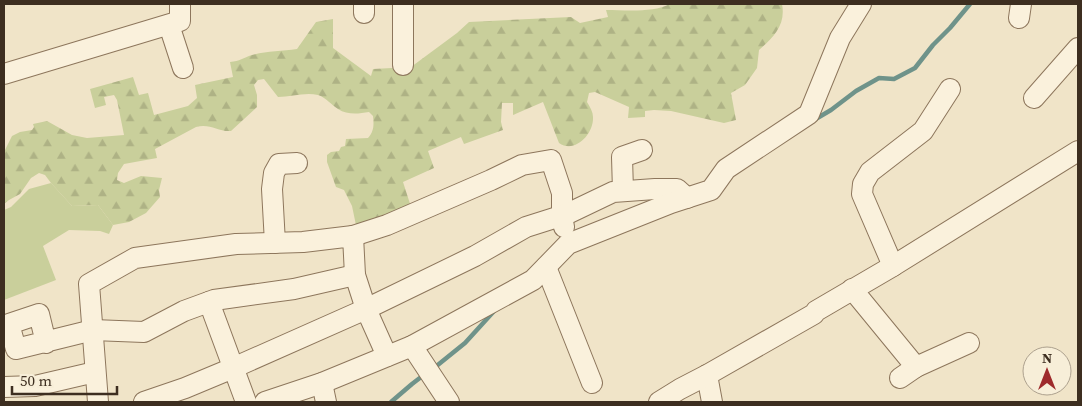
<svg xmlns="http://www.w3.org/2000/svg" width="1082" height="406" viewBox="0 0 1082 406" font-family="'Source Serif 4',serif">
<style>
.forest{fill:url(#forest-firs)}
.park{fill:#c9cf9b}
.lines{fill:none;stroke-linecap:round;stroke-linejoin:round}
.stream{stroke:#6f938a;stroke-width:4.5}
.minor-casing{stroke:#8d765c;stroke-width:22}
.minor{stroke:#faf1dc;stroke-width:20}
</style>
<defs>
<pattern id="forest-firs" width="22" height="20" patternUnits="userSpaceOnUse" patternTransform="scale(1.25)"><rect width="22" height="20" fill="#c9cf9b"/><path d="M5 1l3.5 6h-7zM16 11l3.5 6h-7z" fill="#aeb285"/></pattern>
</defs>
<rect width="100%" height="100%" fill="#f0e4c8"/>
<path class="forest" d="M670 4H782C786 25 774 37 759 50L757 68 745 85 731 93 736 120 724 123 671 111 654 110 645 111V117L628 118 629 107 595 92 589 93 587 102C590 107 593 112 593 117 594 134 575 154 559 143L543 102 513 115V103H502L501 122 503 130 464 144 461 137 428 151 434 168 403 182 412 210 357 230 352 206 344 190 336 187 327 162V155L331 152 339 151 341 147 345 146 346 139 368 138C374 131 374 125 373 116L369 112C358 114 347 115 338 109 331 105 327 98 318 95 305 92 291 97 278 97L264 79 258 80 254 85 257 95V107L231 131C218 132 210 123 196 127L155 149 157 158 124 164 118 173 117 180 124 183 141 176 162 178 159 190 160 197 146 213 129 222 113 225 98 205 72 206 51 183 45 175 39 173 31 178 20 194 9 200 4 204V152L12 136 20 132 32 130 34 127 33 124 47 121 72 135 87 138 124 135 117 100 114 95 104 97 106 105 95 108 90 89 133 77 139 95 148 93 154 115 188 106 197 98 195 85 233 77 230 62C240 61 243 58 252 55 266 51 282 51 297 49L316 22 333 19V48L371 76 373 69 411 67 457 33 469 22 571 17 580 23 608 17 606 10C625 10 653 13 670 4Z"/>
<path class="park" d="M51 183 72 206 98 205 113 225 109 234 100 231 69 230 43 246 56 280 4 300V210L11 207 29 189Z"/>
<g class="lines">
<g class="stream">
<path d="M814 120 831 110 856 91 879 78 894 79 915 68 933 45 950 28 970 4"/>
<path d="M434 368 465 343 495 310"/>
<path d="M391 402 412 384 425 374"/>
</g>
<defs>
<g id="minor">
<path d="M364 4V13"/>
<path d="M403 4V65"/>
<path d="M1019 18 1021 4"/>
<path d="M169 25 183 68"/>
<path d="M4 74 180 21V4"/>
<path d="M1034 98 1078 48"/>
<path d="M623 191 622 157 642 150"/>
<path d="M353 236 387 225 491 180 522 165 551 160 562 193V216L564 227"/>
<path d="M275 243 272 189 274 173 279 164 297 163"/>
<path d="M893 266 862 194 863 184 870 172 923 131 950 89"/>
<path d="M546 267 592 383"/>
<path d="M852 289 916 367"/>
<path d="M209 302 246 402"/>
<path d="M46 343 39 314 9 324 16 349 93 330 144 332 184 311 214 300 294 289 355 275"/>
<path d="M412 346 449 402"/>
<path d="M707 375 712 402"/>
<path d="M900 378 916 367 969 343"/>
<path d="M322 383 326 402"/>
<path d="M4 387 35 386 95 372"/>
<path d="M98 402 89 284 135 258 236 244 303 242 353 236 355 275 366 309 387 356"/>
<path d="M144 402 185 388 233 368 366 309 475 256 526 227 567 214 613 192 655 189H677L687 198"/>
<path d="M265 402 322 383 412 346 533 280 568 244 671 203 711 190 726 169 809 114 840 38 861 4"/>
<path d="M659 402 680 389 707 375 814 314 816 311 893 266 1078 151"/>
</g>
</defs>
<use href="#minor" class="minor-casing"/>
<use href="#minor" class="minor"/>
</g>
<rect width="1082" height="406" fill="none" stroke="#3d2e20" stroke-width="10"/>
<g transform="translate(1047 371)"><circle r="24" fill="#f7eed8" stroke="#ada18e"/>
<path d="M0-4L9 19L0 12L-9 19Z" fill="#9e2a2b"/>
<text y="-8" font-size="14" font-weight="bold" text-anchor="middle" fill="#3d2e20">N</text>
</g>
<path d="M12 386v8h105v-8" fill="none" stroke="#3d2e20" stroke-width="2.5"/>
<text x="20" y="386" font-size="15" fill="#3d2e20" stroke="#f7eed8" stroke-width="4" paint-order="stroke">50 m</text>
</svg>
